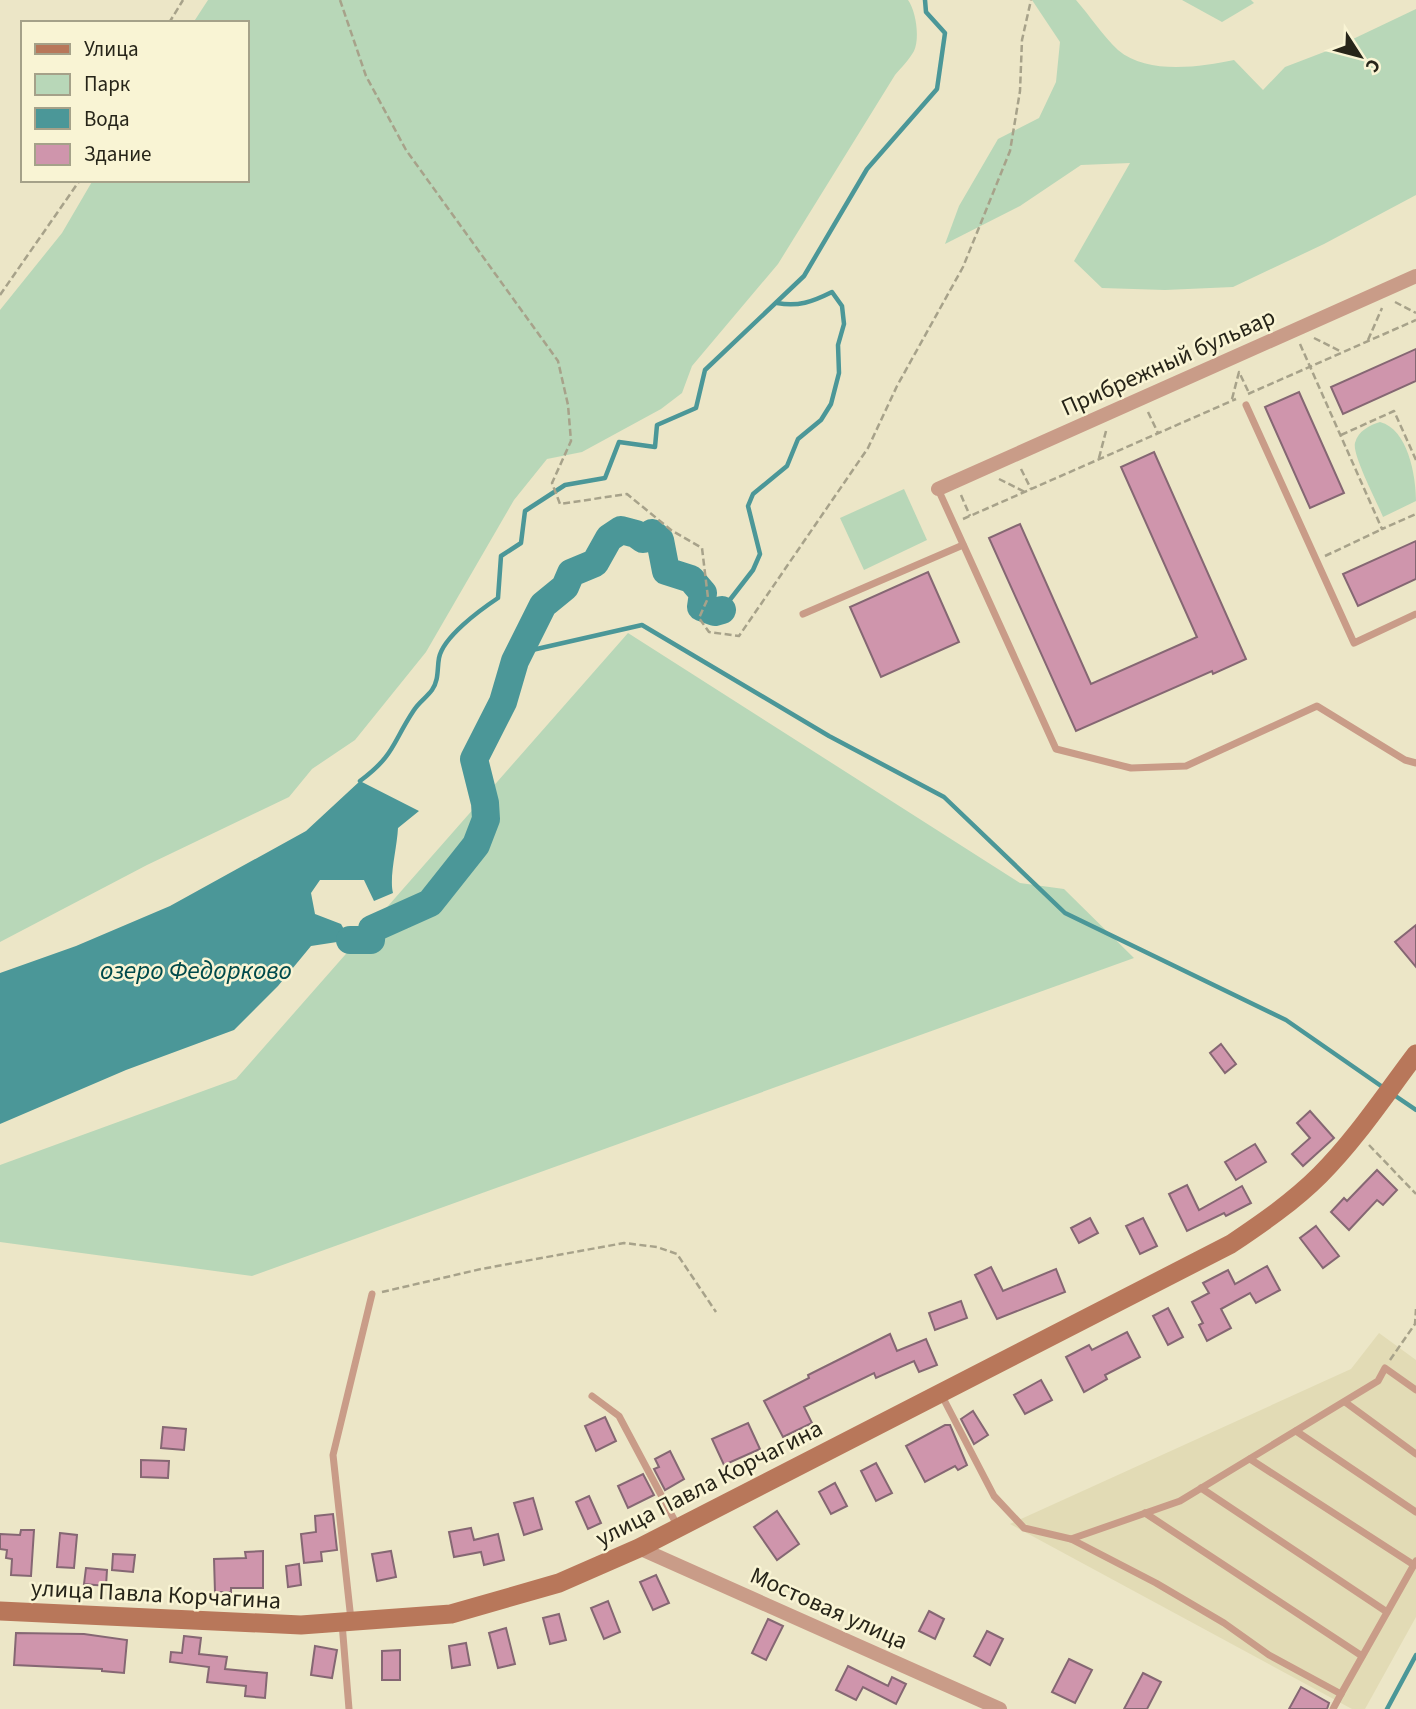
<svg xmlns="http://www.w3.org/2000/svg" width="1416" height="1709" viewBox="0 0 1416 1709" font-family="'Source Sans 3',sans-serif">
<style>
.built{fill:#e2dbb5}
.green{fill:#b8d7b8}
.water{fill:#4b9798}
.lines{fill:none;stroke-linecap:round;stroke-linejoin:round}
.stream{stroke:#4b9798;stroke-width:4.5}
.river{stroke:#4b9798;stroke-width:28}
.building{fill:#cf95ac;stroke:#856773;stroke-width:2}
.path{stroke:#a7a28a;stroke-width:2.5;stroke-dasharray:7 3.5;stroke-linecap:butt}
.lane{stroke:#c99c88;stroke-width:7}
.street{stroke:#c99c88;stroke-width:14}
.secondary{stroke:#b8775a;stroke-width:19}
.labels{text-anchor:middle;stroke-width:5;stroke-linejoin:round;paint-order:stroke}
.street-label{font-size:24px;fill:#272519;stroke:#f9f4d4}
.water-label{font-size:26px;font-style:italic;fill:#004a4b;stroke:#f9f4d4}
</style>
<rect width="100%" height="100%" fill="#ece6c7"/>
<path class="built" d="M1379 1333 1416 1360V1617L1365 1709H1352L1010 1524 1351 1369Z"/>
<g class="green">
<path d="M208 0H908C916 11 920 38 914 51 909 60 901 68 895 75L778 264 692 366 682 393 661 409 582 452 547 459 514 500 426 652 355 740 312 769 289 797 147 865 0 942V310L62 233 93 180H247V23H193Z"/>
<path d="M1032 0H1076C1090 16 1103 36 1118 50 1147 75 1200 67 1234 60L1263 90 1285 67 1332 49 1416 9V195L1324 244 1233 287 1165 290 1102 288 1074 261 1130 163 1081 165 1020 206 945 244 959 206 998 139 1039 118 1056 82 1060 42Z"/>
<path d="M1182 0H1251L1254 3 1222 22Z"/>
<path d="M1380 422C1408 429 1416 476 1416 501L1383 517C1377 502 1352 455 1355 443 1358 431 1370 425 1380 422Z"/>
<path d="M904 489 927 540 864 570 840 518Z"/>
<path d="M628 633 1020 883 1064 889 1134 958 252 1276 0 1242V1165L236 1079Z"/>
</g>
<path class="water" d="M360 781 419 811 398 828C397 848 389 877 393 893L374 901 364 880H320L311 893 315 914 341 924 350 940 311 946 278 986 234 1030 126 1070 0 1124V973L76 946 170 906 306 831Z"/>
<g class="lines">
<g class="stream">
<path d="M722 610 753 570 760 554 748 506 753 494 787 466 798 439 821 420 831 404 839 373 838 345 844 324 842 306 832 292C812 302 798 307 777 303"/>
<path d="M519 653 642 625 829 736 944 797 1065 913 1286 1020 1384 1088"/>
<path d="M360 781C395 755 392 743 414 710 419 702 427 697 432 690 439 680 437 669 439 658 443 637 480 610 498 598L501 556 521 543 525 511 565 485 605 478 619 442 655 447 657 425 696 408 705 370 804 276 867 169 937 89 945 33 926 12 925 0"/>
<path d="M1394 1095 1416 1110"/>
<path d="M1387 1709 1416 1655"/>
</g>
<path class="river" d="M350 940H371L372 929 430 903 476 845 486 819 485 803 474 759 503 702 515 661 543 605 565 587 571 573 595 563 609 538 621 530 636 534 643 539 652 533 660 540 666 571 691 579 703 593 701 607 715 612 722 610"/>
</g>
<g class="building">
<path d="M1416 349V381L1343 414 1331 387Z"/>
<path d="M1299 392 1344 493 1310 508 1265 407Z"/>
<path d="M1154 452 1246 659 1213 674 1212 671 1076 731 989 538 1020 524 1091 684 1197 637 1121 467Z"/>
<path d="M1416 541V579L1358 606 1343 574Z"/>
<path d="M928 572 959 642 881 677 850 607Z"/>
<path d="M1416 925V967L1395 942Z"/>
<path d="M1221 1044 1236 1064 1225 1073 1210 1053Z"/>
<path d="M1310 1111 1334 1138 1303 1166 1292 1154 1310 1138 1297 1123Z"/>
<path d="M1255 1144 1266 1162 1236 1180 1225 1162Z"/>
<path d="M1377 1170 1397 1190 1383 1205 1377 1200 1349 1230 1331 1212 1344 1198 1347 1201Z"/>
<path d="M1187 1185 1199 1210 1242 1186 1251 1203 1226 1216 1224 1213 1187 1231 1169 1194Z"/>
<path d="M1090 1218 1098 1233 1079 1243 1071 1228Z"/>
<path d="M1143 1218 1157 1246 1140 1254 1126 1226Z"/>
<path d="M1316 1226 1339 1256 1323 1268 1300 1238Z"/>
<path d="M1267 1266 1280 1290 1256 1303 1250 1293 1221 1309 1231 1328 1207 1341 1199 1325 1203 1323 1192 1302 1209 1293 1203 1283 1228 1270 1235 1284Z"/>
<path d="M991 1267 1003 1291 1056 1269 1065 1292 997 1319 975 1275Z"/>
<path d="M961 1301 967 1318 935 1330 929 1313Z"/>
<path d="M1168 1308 1183 1337 1168 1345 1153 1316Z"/>
<path d="M1127 1332 1140 1357 1105 1375 1107 1379 1084 1392 1066 1357 1089 1345 1092 1350Z"/>
<path d="M890 1334 897 1351 926 1339 937 1365 919 1372 914 1361 876 1378 874 1373 804 1407 812 1423 783 1437 764 1401 809 1378 808 1375Z"/>
<path d="M1041 1380 1052 1400 1025 1414 1014 1395Z"/>
<path d="M973 1411 988 1435 974 1444 961 1419Z"/>
<path d="M605 1417 616 1441 596 1451 585 1426Z"/>
<path d="M748 1423 760 1449 724 1465 712 1439Z"/>
<path d="M945 1425H950L967 1465 958 1470 955 1466 925 1482 906 1446Z"/>
<path d="M163 1427 186 1429 184 1450 161 1448Z"/>
<path d="M670 1451 684 1479 665 1490 654 1469 659 1467 655 1459Z"/>
<path d="M141 1460 169 1461 168 1478 141 1477Z"/>
<path d="M876 1463 892 1493 876 1501 861 1471Z"/>
<path d="M643 1474 654 1495 628 1508 618 1486Z"/>
<path d="M835 1483 847 1506 831 1514 819 1492Z"/>
<path d="M589 1496 601 1523 588 1529 576 1502Z"/>
<path d="M533 1498 542 1529 524 1535 514 1503Z"/>
<path d="M777 1511 799 1544 777 1560 754 1527Z"/>
<path d="M333 1514 337 1550 321 1552 322 1561 304 1563 301 1534 316 1532 315 1516Z"/>
<path d="M471 1528 474 1540 498 1534 504 1560 484 1565 481 1552 454 1557 449 1532Z"/>
<path d="M21 1530H34L31 1576 11 1575 12 1559 6 1558 7 1550 0 1549V1534L20 1535Z"/>
<path d="M60 1533 77 1535 74 1568 57 1567Z"/>
<path d="M263 1551V1588H231V1592H215L214 1559 246 1558 245 1552Z"/>
<path d="M391 1551 396 1577 377 1581 372 1554Z"/>
<path d="M113 1554 135 1555 133 1572 112 1570Z"/>
<path d="M299 1564 301 1585 288 1587 286 1566Z"/>
<path d="M86 1568 107 1570 106 1586 84 1584Z"/>
<path d="M656 1575 669 1603 653 1610 640 1582Z"/>
<path d="M608 1601 620 1632 604 1639 591 1608Z"/>
<path d="M929 1611 944 1619 935 1639 919 1631Z"/>
<path d="M559 1614 566 1640 550 1644 543 1618Z"/>
<path d="M768 1619 783 1626 766 1660 752 1653Z"/>
<path d="M506 1628 515 1664 498 1668 489 1633Z"/>
<path d="M987 1631 1003 1639 990 1665 974 1656Z"/>
<path d="M16 1633 84 1634 127 1640 124 1673 102 1671V1669L14 1665Z"/>
<path d="M184 1636 201 1638 199 1654 227 1657 225 1669 267 1673 265 1698 245 1696 246 1686 207 1682 209 1667 170 1662 171 1652 182 1653Z"/>
<path d="M466 1643 470 1665 452 1668 449 1646Z"/>
<path d="M315 1646 337 1650 332 1678 311 1675Z"/>
<path d="M400 1650V1680H382V1651Z"/>
<path d="M1069 1659 1092 1670 1075 1703 1052 1692Z"/>
<path d="M848 1666 888 1686 892 1677 906 1684 896 1704 863 1687 856 1700 836 1690Z"/>
<path d="M1143 1673 1161 1682 1147 1709H1124Z"/>
<path d="M1301 1687 1329 1703 1327 1709H1289Z"/>
</g>
<g class="lines">
<g class="path">
<path d="M340 0 366 76 406 150 558 361 568 405 571 441 552 483 560 504 627 494 671 530 702 548 708 598 699 618 709 632 739 636 868 448 897 386 963 267 1010 151 1020 91 1022 40 1031 0"/>
<path d="M169 23 183 0"/>
<path d="M0 295 80 180"/>
<path d="M1395 302 1416 313"/>
<path d="M1314 338 1342 352"/>
<path d="M1368 340 1382 308"/>
<path d="M1300 344 1382 529 1416 514"/>
<path d="M1248 394 1416 320"/>
<path d="M1232 399 1239 372 1249 393"/>
<path d="M1148 412 1158 433"/>
<path d="M1341 435 1394 411 1416 460"/>
<path d="M1099 458 1106 431"/>
<path d="M1021 469 1031 489"/>
<path d="M999 479 1025 492"/>
<path d="M961 495 970 516"/>
<path d="M963 519 1236 399"/>
<path d="M1325 556 1382 529"/>
<path d="M1369 1145 1416 1194"/>
<path d="M382 1292 481 1269 624 1243 657 1247 677 1254 716 1312"/>
<path d="M1390 1360 1415 1324 1416 1309"/>
</g>
<g class="lane">
<path d="M1246 405 1354 643 1416 614"/>
<path d="M938 489 1056 749 1131 768 1186 766 1317 706 1405 760 1416 763"/>
<path d="M803 614 963 545"/>
<path d="M941 1394 994 1496 1024 1528 1071 1539 1156 1583 1224 1623 1269 1655 1341 1694 1416 1561"/>
<path d="M592 1396 619 1416 677 1525"/>
<path d="M1345 1402 1416 1454"/>
<path d="M1296 1431 1416 1512"/>
<path d="M1250 1459 1414 1565"/>
<path d="M1201 1488 1387 1612"/>
<path d="M1145 1513 1362 1656"/>
<path d="M1071 1539 1180 1501 1378 1381 1385 1368 1416 1390"/>
<path d="M351 1620 333 1455 372 1294"/>
<path d="M342 1623 349 1709"/>
<path d="M1333 1709 1341 1694"/>
</g>
<g class="street">
<path d="M938 489 1416 276"/>
<path d="M639 1548 1000 1709"/>
</g>
<path class="secondary" d="M0 1611 301 1625 451 1614 559 1583 639 1548 1231 1244C1262 1223 1293 1202 1320 1175 1356 1139 1385 1095 1416 1054"/>
</g>
<g class="labels">
<g class="street-label">
<text transform="translate(1168 362) rotate(-24)" y="8">Прибрежный бульвар</text>
<text transform="translate(709 1483) rotate(-27)" y="8">улица Павла Корчагина</text>
<text transform="translate(156 1594) rotate(3)" y="8">улица Павла Корчагина</text>
<text transform="translate(829 1608) rotate(24)" y="8">Мостовая улица</text>
</g>
<g class="water-label">
<text x="196" y="979">озеро Федорково</text>
</g>
</g>
<rect x="21" y="21" width="228" height="161" fill="#f9f4d4" stroke="#a5a189" stroke-width="2"/>
<rect x="35" y="44" width="35" height="10" fill="#b8775a" stroke="#a5a189" stroke-width="2"/>
<text x="84" y="56" font-size="21" fill="#272519">Улица</text>
<rect x="35" y="74" width="35" height="21" fill="#b8d7b8" stroke="#a5a189" stroke-width="2"/>
<text x="84" y="91" font-size="21" fill="#272519">Парк</text>
<rect x="35" y="108" width="35" height="21" fill="#4b9798" stroke="#a5a189" stroke-width="2"/>
<text x="84" y="126" font-size="21" fill="#272519">Вода</text>
<rect x="35" y="144" width="35" height="21" fill="#cf95ac" stroke="#a5a189" stroke-width="2"/>
<text x="84" y="161" font-size="21" fill="#272519">Здание</text>
<g transform="translate(1360 56) rotate(126)" stroke="#f9f4d4" stroke-width="5" paint-order="stroke">
<path d="M0-5L12 26L0 18L-12 26Z" fill="#272519"/>
<text y="-10" font-size="19" font-weight="bold" text-anchor="middle" fill="#272519">С</text>
</g>
</svg>
